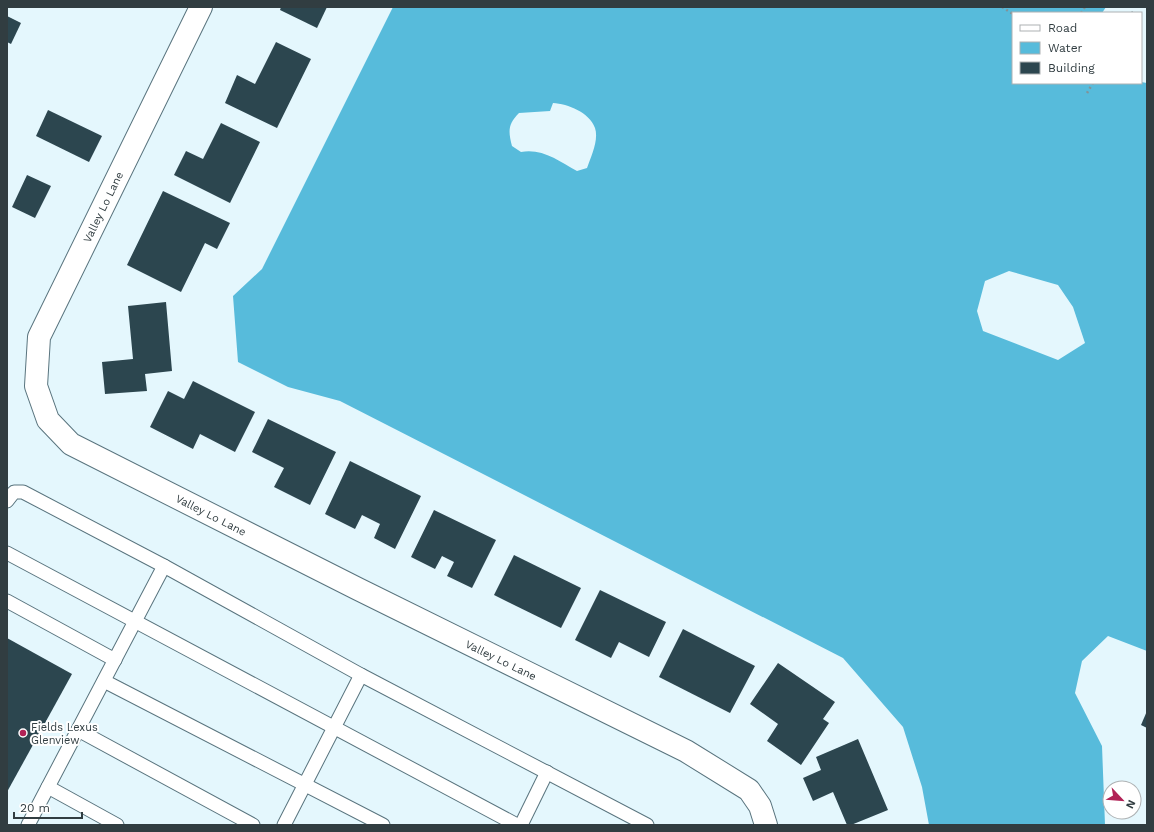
<svg xmlns="http://www.w3.org/2000/svg" width="1154" height="832" viewBox="0 0 1154 832" font-family="'Work Sans',sans-serif">
<style>
.water{fill:#57bbdb;fill-rule:evenodd}
.building{fill:#2c464f}
.lines{fill:none;stroke-linecap:round;stroke-linejoin:round}
.service-casing{stroke:#59747e;stroke-width:15}
.minor-casing{stroke:#59747e;stroke-width:24}
.path{stroke:#839297;stroke-width:2.5;stroke-dasharray:2 3;stroke-linecap:butt}
.service{stroke:#fff;stroke-width:13}
.minor{stroke:#fff;stroke-width:22}
.poi-dot{fill:#b12256;stroke:#fff;stroke-width:1.5}
.labels{text-anchor:middle;stroke-width:4;stroke-linejoin:round;paint-order:stroke}
.street-label{font-size:11px;fill:#313d41;stroke:#fff}
.poi-label{font-size:11px;fill:#313d41;stroke:#fff;text-anchor:start}
</style>
<rect width="100%" height="100%" fill="#e4f7fd"/>
<path class="water" d="M393 7H1106L1102 13H1013V83H1141V82L1147 83V651L1108 636 1082 661 1075 693 1102 746 1105 825H929L922 787 903 727 843 658 340 401 288 387 238 362 233 296 262 269ZM553 103C568 104 589 112 595 128 599 140 591 157 587 168L577 171C559 161 542 148 521 152L512 146C508 131 508 124 519 113L550 111ZM1009 271 1058 285 1073 307 1085 343 1058 360 983 331 977 311 985 281Z"/>
<g class="building">
<path d="M281 7H327L317 28 280 10Z"/>
<path d="M7 16 21 23 11 44 7 42Z"/>
<path d="M276 42 311 59 277 128 225 103 237 75 255 84Z"/>
<path d="M48 110 102 136 89 162 36 136Z"/>
<path d="M221 123 260 142 230 203 174 175 186 151 203 159Z"/>
<path d="M27 175 51 186 35 218 12 207Z"/>
<path d="M163 191 230 223 217 249 205 243 181 292 127 265Z"/>
<path d="M166 302 172 371 145 374 147 391 105 394 102 362 133 359 128 306Z"/>
<path d="M193 381 255 412 235 452 200 434 193 449 150 427 168 391 184 399Z"/>
<path d="M268 419 336 452 310 505 274 487 284 468 252 452Z"/>
<path d="M350 461 421 496 395 549 374 538 380 524 362 515 355 529 325 514Z"/>
<path d="M434 510 496 540 472 588 447 576 454 562 442 556 435 569 411 557Z"/>
<path d="M514 555 581 588 561 628 494 595Z"/>
<path d="M600 590 666 622 649 657 619 642 611 658 575 640Z"/>
<path d="M683 629 755 666 730 713 659 677Z"/>
<path d="M7 638 72 674 7 792Z"/>
<path d="M778 663 835 702 823 719 829 723 801 765 767 741 778 724 750 704Z"/>
<path d="M1147 711V728L1141 725Z"/>
<path d="M858 739 888 810 851 825H847L833 792 813 801 803 778 821 770 816 757Z"/>
</g>
<g class="lines">
<defs>
<g id="service">
<path d="M7 501 14 492H23L164 566 361 675 647 825"/>
<path d="M7 553 517 825"/>
<path d="M7 601 115 660"/>
<path d="M104 681 383 825"/>
<path d="M78 730 253 825"/>
<path d="M48 787 117 825"/>
<path d="M28 825 164 566"/>
<path d="M284 825 361 675"/>
<path d="M521 825 547 772"/>
</g>
<path id="minor" d="M201 7 39 337 36 386 48 420 71 444 358 589 686 751 749 790 760 806 766 825"/>
</defs>
<use href="#service" class="service-casing"/>
<use href="#minor" class="minor-casing"/>
<g class="path">
<path d="M1002 7 1013 14"/>
<path d="M1081 13 1085 7"/>
<path d="M1132 13 1133 12"/>
<path d="M1087 93 1093 83"/>
</g>
<use href="#service" class="service"/>
<use href="#minor" class="minor"/>
</g>
<circle class="poi-dot" cx="23" cy="733" r="4"/>
<g class="labels">
<g class="street-label">
<text transform="translate(103 207) rotate(-64)" y="4">Valley Lo Lane</text>
<text transform="translate(211 515) rotate(27)" y="4">Valley Lo Lane</text>
<text transform="translate(501 660) rotate(26)" y="4">Valley Lo Lane</text>
</g>
<g class="poi-label">
<text x="31" y="731">Fields Lexus<tspan x="31" dy="13">Glenview</tspan></text>
</g>
</g>
<rect width="1154" height="832" fill="none" stroke="#313d41" stroke-width="16"/>
<rect x="1012" y="12" width="130" height="72" fill="#ffffff" stroke="#adb1b3"/>
<rect x="1020" y="25" width="20" height="6" fill="#ffffff" stroke="#adb1b3"/>
<text x="1048" y="32" font-size="12" fill="#313d41">Road</text>
<rect x="1020" y="42" width="20" height="12" fill="#57bbdb" stroke="#adb1b3"/>
<text x="1048" y="52" font-size="12" fill="#313d41">Water</text>
<rect x="1020" y="62" width="20" height="12" fill="#2c464f" stroke="#adb1b3"/>
<text x="1048" y="72" font-size="12" fill="#313d41">Building</text>
<g transform="translate(1122 800) rotate(116)"><circle r="19" fill="#ffffff" stroke="#adb1b3"/>
<path d="M0-3L7 15L0 10L-7 15Z" fill="#b12256"/>
<text y="-6" font-size="11" font-weight="bold" text-anchor="middle" fill="#313d41">N</text>
</g>
<path d="M14 812v6h68v-6" fill="none" stroke="#313d41" stroke-width="2"/>
<text x="20" y="812" font-size="12" fill="#313d41" stroke="#ffffff" stroke-width="3" paint-order="stroke">20 m</text>
</svg>
